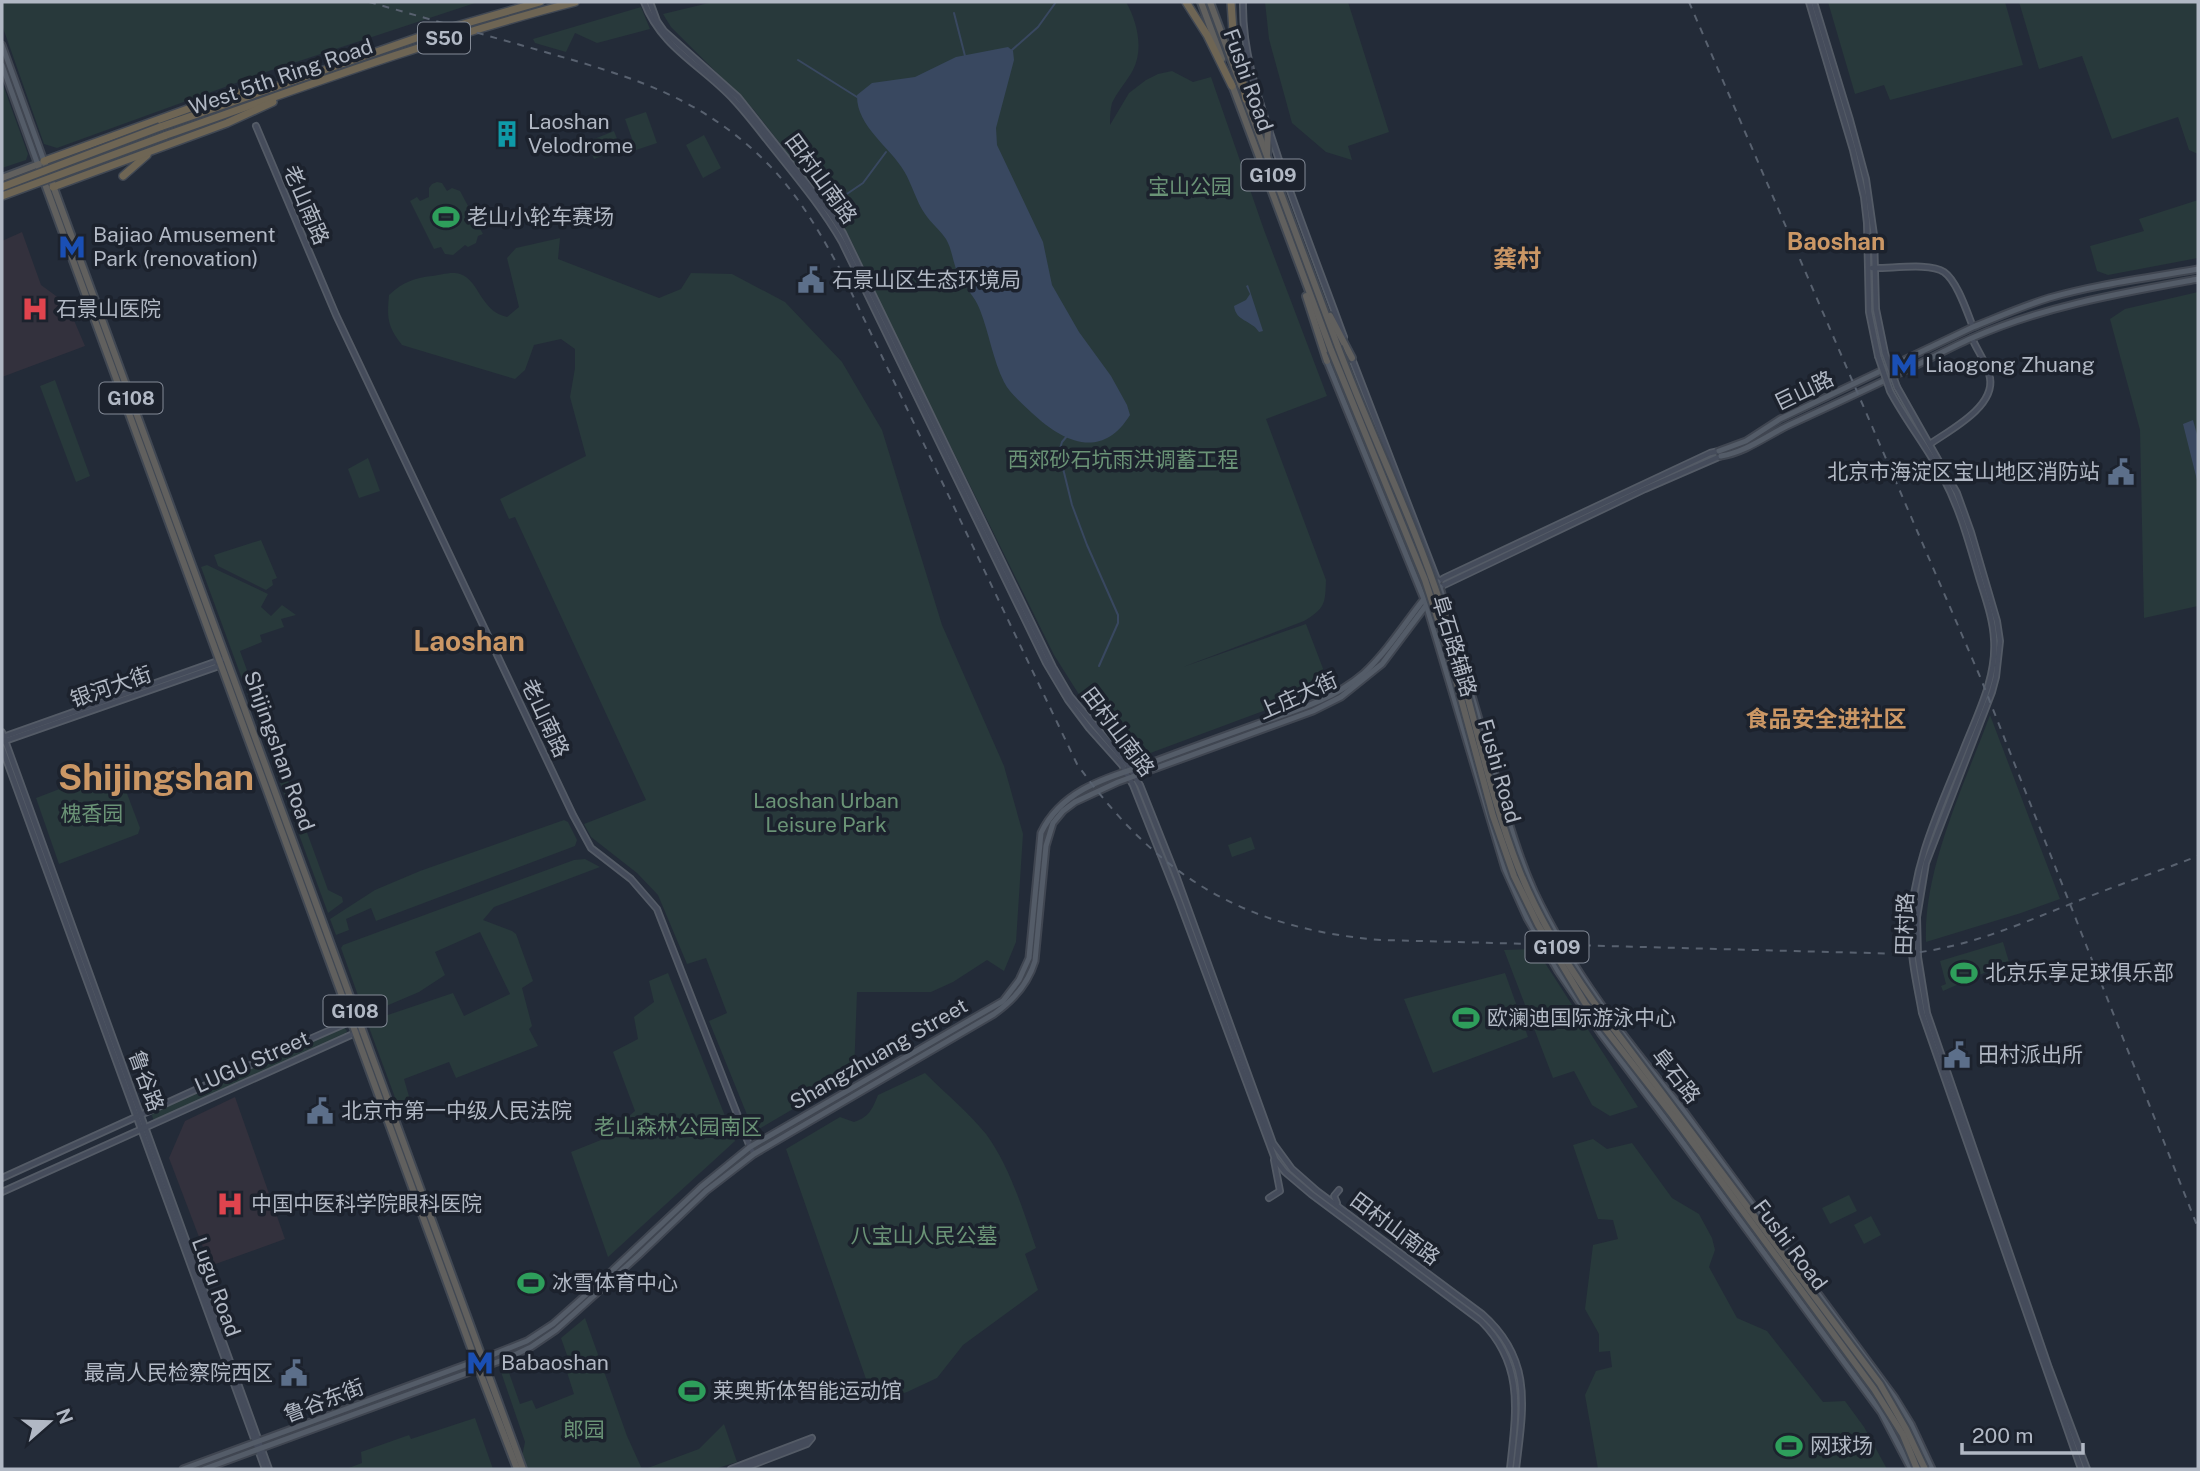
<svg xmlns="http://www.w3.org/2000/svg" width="2200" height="1471" viewBox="0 0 2200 1471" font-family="'Public Sans','Noto Sans SC',sans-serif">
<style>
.medical{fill:#33313d}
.green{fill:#28393b}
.water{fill:#394860}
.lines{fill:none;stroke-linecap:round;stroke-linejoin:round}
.stream{stroke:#394860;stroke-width:2}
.secondary-casing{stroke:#545b66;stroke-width:8}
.primary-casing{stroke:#404651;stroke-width:9}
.trunk-casing{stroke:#414853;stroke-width:10}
.motorway-casing{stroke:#414853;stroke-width:10}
.secondary{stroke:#454c5b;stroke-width:4.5}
.primary{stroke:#545c68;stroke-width:5}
.trunk{stroke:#61605e;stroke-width:6}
.motorway{stroke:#6e6554;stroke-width:7}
.rail{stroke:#58616f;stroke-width:2;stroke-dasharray:7 7;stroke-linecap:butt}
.secondary-bridge-casing{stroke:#545b66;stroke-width:8;stroke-linecap:butt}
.trunk-bridge-casing{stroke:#414853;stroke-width:10;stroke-linecap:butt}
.motorway-bridge-casing{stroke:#414853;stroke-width:10;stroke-linecap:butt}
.secondary-bridge{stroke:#454c5b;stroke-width:4.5}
.trunk-bridge{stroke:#61605e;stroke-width:6}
.motorway-bridge{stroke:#6e6554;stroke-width:7}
.labels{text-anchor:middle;stroke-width:7;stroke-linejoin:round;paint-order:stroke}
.shield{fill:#1c222d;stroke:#848b97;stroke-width:2}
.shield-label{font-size:19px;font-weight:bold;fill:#b1b8c4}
.street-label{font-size:21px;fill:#b1b8c4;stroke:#1c222d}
.poi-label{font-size:21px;fill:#b1b8c4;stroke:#1c222d;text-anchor:start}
.park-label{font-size:21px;fill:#6a9376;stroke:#1c222d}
.neighbourhood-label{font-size:23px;font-weight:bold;fill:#cb9765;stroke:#1c222d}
.quarter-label{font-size:24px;font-weight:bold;fill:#cb9765;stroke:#1c222d}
.district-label{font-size:28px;font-weight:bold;fill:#cb9765;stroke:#1c222d}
.town-label{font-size:35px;font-weight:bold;fill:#cb9765;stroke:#1c222d}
</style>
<rect width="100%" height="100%" fill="#232b38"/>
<g class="medical">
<path d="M22 232 41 285 67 304 85 346 2 377V241Z"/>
<path d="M235 1097 285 1239 210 1266 169 1158 185 1121Z"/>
</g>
<g class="green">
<path d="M2 2H478L266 72 57 148 44 144 2 25Z"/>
<path d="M713 2H1126C1137 21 1144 49 1133 70 1127 81 1117 92 1112 103 1110 110 1110 118 1110 125L1129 93 1146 80 1158 74 1172 71 1193 82 1211 77 1264 230 1327 396 1266 419 1326 580C1325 603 1326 608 1304 621L1183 667 1306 624 1327 679 1332 678 1334 681 1317 691 1145 755 1128 753 1107 730 1085 704 1054 655 895 334 849 236 819 194 754 110 671 27 663 14Z"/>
<path d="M1265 2H1348L1389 132 1348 146 1352 160 1326 152 1292 123 1269 39Z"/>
<path d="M1828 2H2005L2023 65 1890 100 1884 85 1855 94Z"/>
<path d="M2019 2H2198V154L2189 150 2178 117 2112 139 2082 56 2039 69Z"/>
<path d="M641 7 650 29 597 43 575 33 566 52 535 43 533 39Z"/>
<path d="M2 82 28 154 26 160 2 168Z"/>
<path d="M646 112 657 143 636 150 625 119Z"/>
<path d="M614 131 621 149 594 159 587 142Z"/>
<path d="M704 135 721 168 703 178 686 145Z"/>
<path d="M437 182 442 183 447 191 452 188 460 191 483 234 478 236 476 243 468 247 465 245 453 255 445 254 441 247 434 249 410 201 417 197 420 201 429 197V188L432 184Z"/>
<path d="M2198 200V258L2108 275 2097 271 2090 246 2144 231 2139 219Z"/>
<path d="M560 238 558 259 659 298 681 289 691 273 732 274 785 302 842 362 882 430 942 625 1004 766 1023 834 1016 942 1004 971 987 960 953 982 931 992H857L854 1073 754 1132 709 1021 727 1013 706 958 687 964 658 895 637 873 591 837 584 824 646 800 515 517 509 519 500 499 586 456 570 397 575 368V349L561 339 534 345 525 370 515 379 402 345C387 326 387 318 389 295 403 282 414 278 432 276 440 275 452 271 460 274 480 281 480 311 507 317L519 307 507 258 516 248Z"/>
<path d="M2198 292V606L2144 618 2140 430 2110 319 2125 309Z"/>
<path d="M55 380 90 476 76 482 40 386Z"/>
<path d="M368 458 380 491 359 498 348 469Z"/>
<path d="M261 540 277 578 272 580 273 585 266 590 218 566 214 555Z"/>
<path d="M207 565 268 594 261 607 271 616 282 605 296 615 281 619 284 627 260 635 262 642 240 651 275 747 268 750 201 567Z"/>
<path d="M1990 715 2060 899 2021 913 1926 942C1923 869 1965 783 1990 715Z"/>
<path d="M278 753 328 890 342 897 343 902 328 913 270 756Z"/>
<path d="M117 767 140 828 138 834 59 864 36 798Z"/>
<path d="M564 820 568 822 577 840 575 846 376 921 371 908 346 919 349 930 336 935 330 919 375 890 420 871Z"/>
<path d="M1251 837 1255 849 1232 857 1228 845Z"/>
<path d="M585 859 600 867 494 907 483 920 512 931 516 934 533 981 522 988 532 1026 529 1029 538 1046 456 1078 449 1062 404 1079 414 1114 403 1119 367 1022 453 993 464 1016 510 994 480 932 435 952 445 975 419 992 365 1015 341 948 343 945 574 860Z"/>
<path d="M2003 942 2009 962 1943 991 1941 986 1946 984 1940 961Z"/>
<path d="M1536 949 1638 1107 1610 1116 1592 1105 1574 1071 1553 1078 1504 950Z"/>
<path d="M668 973 735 1141 608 1257 571 1152 601 1140 635 1111 613 1052 638 1039 634 1017 654 1002 649 981Z"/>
<path d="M1505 973 1528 1037 1433 1073 1404 999Z"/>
<path d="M343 1026 347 1031 345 1035 154 1121 151 1113Z"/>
<path d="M925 1073C945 1093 968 1112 986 1134 1010 1167 1023 1210 1036 1248L1025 1254 1038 1290 963 1345 937 1378 907 1392 874 1402 786 1149 840 1117 854 1122C869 1117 872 1110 878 1095Z"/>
<path d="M1593 1139 1607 1149 1632 1143 1672 1198 1699 1214 1712 1238 1715 1250 1709 1267 1737 1318 1767 1331 1823 1402 1845 1401 1864 1427 1887 1469H1598L1585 1395 1596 1371 1612 1367 1610 1351 1599 1352V1334L1585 1309 1593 1245 1618 1239 1613 1220 1598 1219 1573 1145Z"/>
<path d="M1849 1195 1857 1211 1830 1224 1822 1208Z"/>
<path d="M1871 1216 1881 1235 1864 1244 1854 1225Z"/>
<path d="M585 1318 627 1436 642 1469H527L522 1456 525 1442 500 1369 507 1367 520 1404 532 1400 536 1409 574 1394 564 1363 568 1358 561 1338Z"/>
<path d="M475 1418 493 1469H346L362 1463 361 1452 409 1435 411 1439Z"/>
<path d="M724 1424 737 1462 715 1469H645L699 1449Z"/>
</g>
<g class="water">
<path d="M1008 47 1013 51 1014 60 996 128 997 145 1043 242 1052 285 1079 332 1111 376 1127 405 1130 415C1102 460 1064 443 1032 413 1023 404 1010 394 1004 382 993 360 989 333 980 310 975 296 964 287 958 274 953 263 952 249 946 239 940 230 931 223 925 214 916 201 912 184 904 171 890 147 856 126 857 95L872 83 915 77 956 57Z"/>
<path d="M1248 285 1263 331 1259 332C1252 320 1236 322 1234 306L1246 300 1250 294 1246 286Z"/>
<path d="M2193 420 2198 438V484L2183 424Z"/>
</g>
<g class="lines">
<g class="stream">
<path d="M954 13 965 56"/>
<path d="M1012 50 1038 27 1056 2"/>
<path d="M798 60 857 97"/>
<path d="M838 200 863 183 886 152"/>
<path d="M1067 436 1062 442 1059 452 1072 505 1087 545 1118 615V623L1099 666"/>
</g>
<defs>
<g id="secondary">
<path d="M644 2C662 49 702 65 734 100 749 116 762 134 775 150 799 180 823 209 842 242L1046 663 1068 700 1089 728 1122 765 1133 785 1179 901 1275 1159 1285 1172 1311 1194 1481 1321C1525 1365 1516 1412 1510 1469"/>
<path d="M650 2 657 21 664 31 738 97 830 213 843 233 1053 667 1070 696 1127 764 1140 785 1177 878 1273 1143 1292 1169 1317 1191 1482 1314C1534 1360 1523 1408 1516 1469"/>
<path d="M1243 2C1242 57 1261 105 1278 157 1299 217 1322 277 1344 337"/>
<path d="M1809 2 1853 150 1864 197 1867 223 1869 312 1878 356"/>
<path d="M1814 2 1850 120 1866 179 1874 235 1876 309 1885 353"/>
<path d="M256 126 336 315 573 815 591 848 631 879 657 909 750 1147 754 1154"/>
<path d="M1872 268C1889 269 1930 262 1944 272 1957 281 1967 312 1973 327"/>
<path d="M1351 356 1440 587 1645 489 1721 456"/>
<path d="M1897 387 1957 493 1971 532 1997 621 2000 641 1996 677 1992 692 1926 863 1917 917 1918 957 1927 1013 2049 1368 2087 1469"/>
<path d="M1890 391C1906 421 1927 447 1943 477 1960 509 1969 543 1979 577 1985 597 1993 618 1994 639 1997 678 1977 715 1963 751 1940 808 1912 865 1911 928 1910 956 1917 985 1922 1013L2081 1469"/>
<path d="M1930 444C1950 430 1995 407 1990 378 1988 364 1977 351 1972 338"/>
<path d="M1438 582 1444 578 1710 453 1719 451"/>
<path d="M2 732 269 1469"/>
<path d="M3 737 226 658"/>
<path d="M2 742 222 665"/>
<path d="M2 748 265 1469"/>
<path d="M2 1178 237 1071 358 1018"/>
<path d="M2 1192 362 1030"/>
<path d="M1269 1198 1280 1191 1274 1160"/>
<path d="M1337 1203 1334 1196 1339 1190"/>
<path d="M731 1469 812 1438 807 1444 742 1469"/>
</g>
<g id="primary">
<path d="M2 45 44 161"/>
<path d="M2 65 38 165"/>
<path d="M1327 361 1426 604 1505 869 1527 918 1558 971 1601 1034 1675 1132 1881 1412 1911 1469"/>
<path d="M1719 451 1746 441 1780 419 1973 327C1998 317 2023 306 2049 298 2097 284 2149 278 2198 269"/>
<path d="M1721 456C1746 452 1766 436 1789 425 1826 408 1863 391 1900 373 1924 362 1947 349 1972 338 2044 306 2121 293 2198 279"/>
<path d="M1440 587C1457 645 1474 702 1491 760 1504 804 1515 849 1534 891 1571 970 1625 1039 1680 1106L1895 1398 1911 1424 1932 1469"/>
<path d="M183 1469 487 1357 527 1341 553 1324 598 1284 701 1187 750 1147 1003 1001 1019 980 1029 958 1041 833C1060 793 1101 779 1140 767 1179 752 1218 738 1257 724 1293 711 1333 700 1363 674 1392 647 1412 611 1438 582"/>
<path d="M204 1469 508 1358 531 1347 556 1330 639 1255 706 1191 754 1154 994 1014C1014 1000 1028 984 1035 961L1046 846 1053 823 1063 811 1075 802 1118 782 1313 711 1341 697 1382 664 1440 587"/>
</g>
<g id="trunk">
<path d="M1201 2 1222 59"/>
<path d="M1210 2 1241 86"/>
<path d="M1231 82 1331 350"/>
<path d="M1245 97 1338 347"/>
<path d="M1267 154 1268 127"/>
<path d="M44 161 523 1469"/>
<path d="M38 165 476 1362 517 1469"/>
<path d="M2 178 39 164"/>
<path d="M1306 296 1327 361"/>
<path d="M1330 316 1352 358"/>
</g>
<g id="motorway">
<path d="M1186 2 1207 35 1232 86"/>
<path d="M1231 2 1233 31 1246 99"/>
<path d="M160 127 425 35 540 2"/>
<path d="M164 136C300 88 435 38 575 2"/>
<path d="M44 161 218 98 258 88"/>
<path d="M123 176 147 155"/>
<path d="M53 187 227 123 273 102"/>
</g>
</defs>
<use href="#secondary" class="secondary-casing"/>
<use href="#primary" class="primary-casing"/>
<use href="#trunk" class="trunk-casing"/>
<use href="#motorway" class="motorway-casing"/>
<use href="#secondary" class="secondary"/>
<use href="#primary" class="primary"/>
<use href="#trunk" class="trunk"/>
<use href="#motorway" class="motorway"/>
<g class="rail">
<path d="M369 2C425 18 482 34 538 50 628 76 700 95 769 165 800 197 822 236 843 275L1077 764C1157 876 1244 929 1381 940L1906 954C1969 947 2015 926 2073 903 2114 886 2157 872 2198 856"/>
<path d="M1689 2 1981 679 2198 1228"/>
</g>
<defs>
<g id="secondary-bridge">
<path d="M1885 353 1897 387"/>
<path d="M1878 356 1890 391"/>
</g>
<g id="trunk-bridge">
<path d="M1338 347C1371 435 1413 519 1442 608 1471 695 1486 787 1520 872 1539 919 1564 960 1593 1001L1880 1384 1906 1429 1925 1469"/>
<path d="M1331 350 1425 580 1448 651 1493 816 1514 876 1538 925 1585 1003 1673 1116 1874 1389 1903 1435 1917 1469"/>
</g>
<g id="motorway-bridge">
<path d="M2 187 160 127"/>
<path d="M2 196 164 136"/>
</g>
</defs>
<use href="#secondary-bridge" class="secondary-bridge-casing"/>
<use href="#trunk-bridge" class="trunk-bridge-casing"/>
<use href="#motorway-bridge" class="motorway-bridge-casing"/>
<use href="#secondary-bridge" class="secondary-bridge"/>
<use href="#trunk-bridge" class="trunk-bridge"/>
<use href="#motorway-bridge" class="motorway-bridge"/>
</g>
<defs>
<symbol id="building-bare" viewBox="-9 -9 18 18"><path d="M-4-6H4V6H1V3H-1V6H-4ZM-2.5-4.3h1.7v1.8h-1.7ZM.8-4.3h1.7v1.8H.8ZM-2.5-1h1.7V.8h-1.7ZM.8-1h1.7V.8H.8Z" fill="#0f9aa8" stroke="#1c222d" stroke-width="2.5" paint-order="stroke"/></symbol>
<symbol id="stadium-bare" viewBox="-9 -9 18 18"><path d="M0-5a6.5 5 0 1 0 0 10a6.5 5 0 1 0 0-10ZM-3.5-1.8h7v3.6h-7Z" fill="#2e9e5b" stroke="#1c222d" stroke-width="2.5" paint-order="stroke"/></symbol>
<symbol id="metro-bare" viewBox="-9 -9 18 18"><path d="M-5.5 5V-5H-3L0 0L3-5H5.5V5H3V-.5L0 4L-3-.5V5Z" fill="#1a4fb4" stroke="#1c222d" stroke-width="2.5" paint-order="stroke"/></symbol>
<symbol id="civic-bare" viewBox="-9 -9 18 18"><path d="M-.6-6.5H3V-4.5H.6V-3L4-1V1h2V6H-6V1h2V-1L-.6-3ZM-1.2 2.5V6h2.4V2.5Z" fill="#5c6f8a" stroke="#1c222d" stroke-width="2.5" paint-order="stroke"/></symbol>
<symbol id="hospital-bare" viewBox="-9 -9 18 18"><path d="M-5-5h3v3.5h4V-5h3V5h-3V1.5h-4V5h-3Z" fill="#e0444e" stroke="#1c222d" stroke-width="2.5" paint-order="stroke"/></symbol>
</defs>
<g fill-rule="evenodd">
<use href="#building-bare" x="488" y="115" width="38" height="38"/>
<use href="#stadium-bare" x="427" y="198" width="38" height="38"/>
<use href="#metro-bare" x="53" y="228" width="38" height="38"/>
<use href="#civic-bare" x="792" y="261" width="38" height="38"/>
<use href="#hospital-bare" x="16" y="290" width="38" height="38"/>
<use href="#metro-bare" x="1885" y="346" width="38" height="38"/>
<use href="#civic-bare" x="2102" y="453" width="38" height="38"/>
<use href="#stadium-bare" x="1945" y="954" width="38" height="38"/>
<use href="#stadium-bare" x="1447" y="999" width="38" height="38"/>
<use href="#civic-bare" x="1938" y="1036" width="38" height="38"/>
<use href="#civic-bare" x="301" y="1092" width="38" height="38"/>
<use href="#hospital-bare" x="211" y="1185" width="38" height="38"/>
<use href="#stadium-bare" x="512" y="1264" width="38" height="38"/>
<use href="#metro-bare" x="461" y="1344" width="38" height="38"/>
<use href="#civic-bare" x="275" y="1354" width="38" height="38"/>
<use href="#stadium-bare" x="673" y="1372" width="38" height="38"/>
<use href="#stadium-bare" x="1770" y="1427" width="38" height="38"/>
</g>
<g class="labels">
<g class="shield">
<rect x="418" y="22.5" width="52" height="31" rx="5"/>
<rect x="1241.5" y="159.5" width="63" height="31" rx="5"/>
<rect x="99.5" y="382.5" width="63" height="31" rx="5"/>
<rect x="1525.5" y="931.5" width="63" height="31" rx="5"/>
<rect x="323.5" y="995.5" width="63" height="31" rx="5"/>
</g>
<g class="shield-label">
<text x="444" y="45">S50</text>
<text x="1273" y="182">G109</text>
<text x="131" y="405">G108</text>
<text x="1557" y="954">G109</text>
<text x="355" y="1018">G108</text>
</g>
<g class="street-label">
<text transform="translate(281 77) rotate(-19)" y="7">West 5th Ring Road</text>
<text transform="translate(1248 80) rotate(70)" y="7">Fushi Road</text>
<text transform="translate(821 179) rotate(54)" y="7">田村山南路</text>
<text transform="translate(306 205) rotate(67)" y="7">老山南路</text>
<text transform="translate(1804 391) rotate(-26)" y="7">巨山路</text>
<text transform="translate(1454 646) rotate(73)" y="7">阜石路辅路</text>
<text transform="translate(111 687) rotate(-19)" y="7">银河大街</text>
<text transform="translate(1298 696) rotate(-24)" y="7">上庄大街</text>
<text transform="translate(545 718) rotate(65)" y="7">老山南路</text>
<text transform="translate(1118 732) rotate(53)" y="7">田村山南路</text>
<text transform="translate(279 751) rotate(70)" y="7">Shijingshan Road</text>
<text transform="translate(1499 771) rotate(74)" y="7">Fushi Road</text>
<text transform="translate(1905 924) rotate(-88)" y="7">田村路</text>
<text transform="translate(879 1054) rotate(-30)" y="7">Shangzhuang Street</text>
<text transform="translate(252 1062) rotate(-24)" y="7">LUGU Street</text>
<text transform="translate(1676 1076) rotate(52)" y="7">阜石路</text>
<text transform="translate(146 1081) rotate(70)" y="7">鲁谷路</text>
<text transform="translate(1395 1229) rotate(37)" y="7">田村山南路</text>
<text transform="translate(1790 1245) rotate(53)" y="7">Fushi Road</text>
<text transform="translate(216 1287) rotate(70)" y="7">Lugu Road</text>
<text transform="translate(324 1401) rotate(-21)" y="7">鲁谷东街</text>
</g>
<g class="poi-label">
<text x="528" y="129">Laoshan<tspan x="528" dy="24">Velodrome</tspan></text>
<text x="467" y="224">老山小轮车赛场</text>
<text x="93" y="242">Bajiao Amusement<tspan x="93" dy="24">Park (renovation)</tspan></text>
<text x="832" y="287">石景山区生态环境局</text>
<text x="56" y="316">石景山医院</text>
<text x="1925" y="372">Liaogong Zhuang</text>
<text x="2100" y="479" text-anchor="end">北京市海淀区宝山地区消防站</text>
<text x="1985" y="980">北京乐享足球俱乐部</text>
<text x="1487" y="1025">欧澜迪国际游泳中心</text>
<text x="1978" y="1062">田村派出所</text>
<text x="341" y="1118">北京市第一中级人民法院</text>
<text x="251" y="1211">中国中医科学院眼科医院</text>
<text x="552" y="1290">冰雪体育中心</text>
<text x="501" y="1370">Babaoshan</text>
<text x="273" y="1380" text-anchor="end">最高人民检察院西区</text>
<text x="713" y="1398">莱奥斯体智能运动馆</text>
<text x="1810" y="1453">网球场</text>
</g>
<g class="park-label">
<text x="1190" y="194">宝山公园</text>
<text x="1123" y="467">西郊砂石坑雨洪调蓄工程</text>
<text x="826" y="808">Laoshan Urban<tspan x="826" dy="24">Leisure Park</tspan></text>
<text x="92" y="821">槐香园</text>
<text x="678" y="1134">老山森林公园南区</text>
<text x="924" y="1243">八宝山人民公墓</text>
<text x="584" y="1437">郎园</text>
</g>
<g class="neighbourhood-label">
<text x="1826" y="727">食品安全进社区</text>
</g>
<g class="quarter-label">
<text x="1836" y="250">Baoshan</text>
<text x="1517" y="267">龚村</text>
</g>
<g class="district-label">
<text x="469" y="651">Laoshan</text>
</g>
<g class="town-label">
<text x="156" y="790">Shijingshan</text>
</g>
</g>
<rect width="2200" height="1471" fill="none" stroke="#b1b8c4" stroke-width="7"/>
<g transform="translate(49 1422) rotate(70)" stroke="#1c222d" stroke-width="5" paint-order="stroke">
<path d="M0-5L12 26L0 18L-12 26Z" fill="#b1b8c4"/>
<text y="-10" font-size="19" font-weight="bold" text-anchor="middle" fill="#b1b8c4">N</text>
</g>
<path d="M1962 1443v10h121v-10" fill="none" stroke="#b1b8c4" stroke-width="3.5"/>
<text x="1972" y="1443" font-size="21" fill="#b1b8c4" stroke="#1c222d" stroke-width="5" paint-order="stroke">200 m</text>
</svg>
